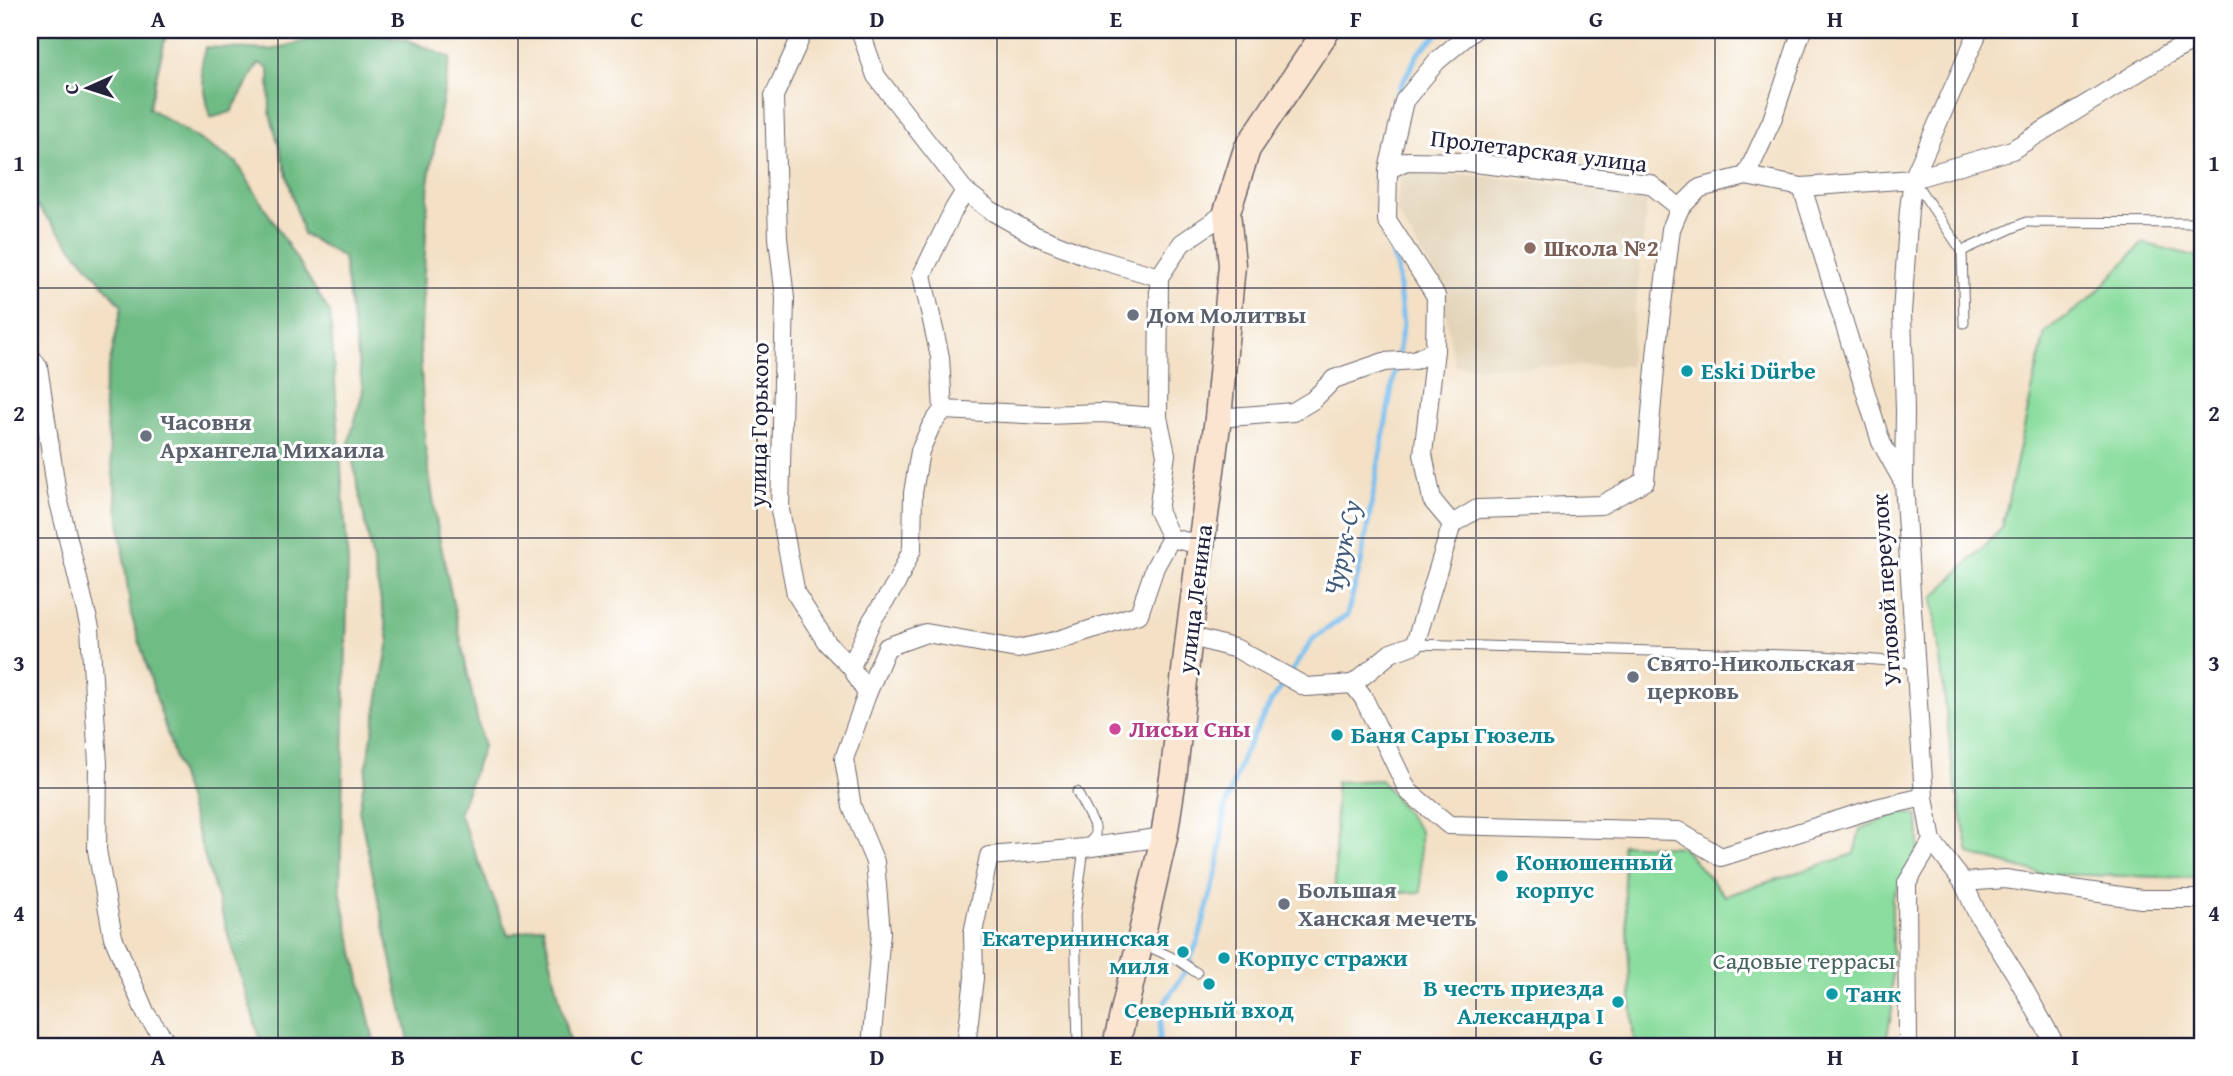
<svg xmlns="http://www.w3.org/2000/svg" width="2233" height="1076" viewBox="0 0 2233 1076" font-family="'Gentium Book Plus',serif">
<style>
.built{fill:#e1d2b5}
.green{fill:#8add9e;stroke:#56806c;stroke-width:2}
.forest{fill:#6fbc85;stroke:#486f60;stroke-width:2}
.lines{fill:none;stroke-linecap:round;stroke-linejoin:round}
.stream{stroke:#79bff0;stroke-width:5}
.lane-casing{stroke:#6b646b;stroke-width:11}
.street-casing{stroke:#6b646b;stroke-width:20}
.secondary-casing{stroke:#6b646b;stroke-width:29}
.lane{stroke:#fff;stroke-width:9}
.street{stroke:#fff;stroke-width:18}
.secondary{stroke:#fce5d0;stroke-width:26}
.grid{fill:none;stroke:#22223b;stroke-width:2;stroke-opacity:0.55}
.education-dot{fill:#8d6e63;stroke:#fff;stroke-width:2.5}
.worship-dot{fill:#6b7280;stroke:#fff;stroke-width:2.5}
.culture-dot{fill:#0f9aa8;stroke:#fff;stroke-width:2.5}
.hotel-dot{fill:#d1479c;stroke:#fff;stroke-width:2.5}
.labels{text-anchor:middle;stroke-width:6;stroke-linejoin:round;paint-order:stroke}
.street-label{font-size:24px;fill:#22223b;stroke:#fff}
.education-label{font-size:24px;font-weight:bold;fill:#785e54;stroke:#fff;text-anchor:start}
.worship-label{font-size:24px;font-weight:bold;fill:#5b616d;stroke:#fff;text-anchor:start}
.culture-label{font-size:24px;font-weight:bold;fill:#0d838f;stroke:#fff;text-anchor:start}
.hotel-label{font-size:24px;font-weight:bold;fill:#b23c85;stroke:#fff;text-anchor:start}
.park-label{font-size:24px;fill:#46635e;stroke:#fff}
.water-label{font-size:26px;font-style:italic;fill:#40597a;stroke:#fff}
.neatline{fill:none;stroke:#22223b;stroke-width:2.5}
.grid-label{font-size:23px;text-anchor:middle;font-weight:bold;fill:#22223b}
</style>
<rect width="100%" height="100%" fill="#fff"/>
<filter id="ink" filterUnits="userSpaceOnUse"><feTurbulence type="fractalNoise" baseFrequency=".0143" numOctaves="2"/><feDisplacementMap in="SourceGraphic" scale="14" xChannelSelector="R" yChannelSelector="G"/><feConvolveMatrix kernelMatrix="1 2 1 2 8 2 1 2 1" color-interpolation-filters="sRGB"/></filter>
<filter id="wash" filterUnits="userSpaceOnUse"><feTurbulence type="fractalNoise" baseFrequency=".00686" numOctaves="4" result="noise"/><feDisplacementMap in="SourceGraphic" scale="28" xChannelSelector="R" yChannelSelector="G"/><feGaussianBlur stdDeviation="1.57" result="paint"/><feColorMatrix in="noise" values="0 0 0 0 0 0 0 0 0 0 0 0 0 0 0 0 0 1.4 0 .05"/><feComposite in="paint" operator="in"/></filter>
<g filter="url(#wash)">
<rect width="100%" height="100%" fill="#f3e0c5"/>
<path class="built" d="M1401 168 1648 193 1629 366 1485 367 1454 365 1441 285 1396 211Z"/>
<g class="green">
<path d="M2143 243 2203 258V878L2042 874 1969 854 1953 770 1933 598 2002 528 2045 332 2089 300Z"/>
<path d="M1381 780 1420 831 1421 892 1335 895 1336 782Z"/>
<path d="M1903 812 1918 816 1919 848 1892 898V1010L1885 1046H1634L1622 844 1682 847 1725 896 1854 854 1860 829Z"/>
</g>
<g class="forest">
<path d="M36 30H167L149 108 237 163 330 313 348 564 340 890 375 1046H262L131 614 103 395 122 306 30 198Z"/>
<path d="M348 30 406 39 450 58 429 177 420 347 425 447 438 531 483 747 459 813 508 935 543 926 570 1046H410L359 810 389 641 349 442 363 391 343 257 303 234 270 113 269 69 259 63 231 112 210 118 201 70 205 47 271 50Z"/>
</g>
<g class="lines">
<g class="stream">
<path d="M1379 208 1376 171 1398 91 1419 52 1442 30"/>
<path d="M1158 1046 1162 1007 1185 972 1199 938 1218 867 1225 807 1244 753 1271 702 1314 638 1347 615 1361 563 1403 325 1397 269 1385 230"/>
</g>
</g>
</g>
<g filter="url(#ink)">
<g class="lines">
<defs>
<g id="lane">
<path d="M1914 181 1962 251 2026 222 2203 223"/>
<path d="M1962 251 1964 323"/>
<path d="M1415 644 1822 656 1916 663"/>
<path d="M1077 792 1095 827V836L1084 848 1075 916 1078 1046"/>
<path d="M1143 944 1178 960 1197 973"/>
</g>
<g id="street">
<path d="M804 30 774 96 778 238 785 298 780 510 796 594 827 643 851 667 867 694 844 759 852 807 875 862 881 932 872 1036 874 1046"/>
<path d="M860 30 876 76 965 191 990 210 1034 235 1087 256 1159 277 1182 243 1227 212"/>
<path d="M1388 170 1406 161 1466 162 1650 184 1680 208"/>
<path d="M1746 176 1772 120 1802 30"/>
<path d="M1802 187 1881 442 1902 480"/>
<path d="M1159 277 1158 417 1166 454 1158 511 1171 538 1201 545"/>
<path d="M30 356 38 366 57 494 90 628 98 764 97 850 113 937 146 1014 169 1046"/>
<path d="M943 410 1046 415 1101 413 1158 417"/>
<path d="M1218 418 1293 412 1313 400 1334 379 1384 362 1415 360 1435 350"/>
<path d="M1452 524 1432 500 1423 454 1435 350 1436 296 1387 220 1388 170 1404 101 1437 61 1474 30"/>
<path d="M1189 636 1237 649 1306 687 1353 684"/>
<path d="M851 667 872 620 896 584 912 549 913 493 920 451 931 426 943 410 940 357 922 275 954 209 965 191"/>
<path d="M1353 684 1391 653 1415 644 1452 524 1477 509 1601 505 1645 481 1657 346 1671 229 1680 208 1700 188 1746 176 1802 187 1913 179 2012 150 2166 55 2203 36"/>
<path d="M1353 684 1364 699 1408 791 1449 825 1678 831 1721 857 1876 808 1924 797"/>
<path d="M867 694 887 647 926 633 1017 649 1055 641 1139 614 1155 567 1171 538"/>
<path d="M1932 841 1963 882 1977 913 2016 975 2056 1046"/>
<path d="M1963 882 2005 879 2141 899H2203"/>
<path d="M966 1046 974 978 973 933 989 856 1084 848 1164 837"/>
<path d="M1908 1046 1907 883 1932 841 1924 797 1904 483 1905 410 1902 313 1909 209 1913 179 1979 30"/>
</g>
<path id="secondary" d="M1116 1046 1164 837 1174 771 1189 636 1218 418 1232 265 1227 212 1247 149 1327 30"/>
</defs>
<use href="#lane" class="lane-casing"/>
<use href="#street" class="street-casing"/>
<use href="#secondary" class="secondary-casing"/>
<use href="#lane" class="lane"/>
<use href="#street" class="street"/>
<use href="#secondary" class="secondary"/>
</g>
</g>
<path class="grid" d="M278 30V1046M518 30V1046M757 30V1046M997 30V1046M1236 30V1046M1476 30V1046M1715 30V1046M1955 30V1046M30 288H2203M30 538H2203M30 788H2203"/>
<circle class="education-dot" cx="1530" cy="248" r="7"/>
<g class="worship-dot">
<circle cx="1133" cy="315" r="7"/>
<circle cx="146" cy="436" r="7"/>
<circle cx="1633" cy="677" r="7"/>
<circle cx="1284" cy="904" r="7"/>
</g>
<g class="culture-dot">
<circle cx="1687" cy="371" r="7"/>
<circle cx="1337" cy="735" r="7"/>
<circle cx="1502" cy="876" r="7"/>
<circle cx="1183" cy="952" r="7"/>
<circle cx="1224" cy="958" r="7"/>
<circle cx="1209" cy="984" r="7"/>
<circle cx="1832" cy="994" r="7"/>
<circle cx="1618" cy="1002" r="7"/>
</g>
<circle class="hotel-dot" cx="1115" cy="729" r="7"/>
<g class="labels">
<g class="street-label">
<text transform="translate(1539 151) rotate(7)" y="8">Пролетарская улица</text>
<text transform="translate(759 425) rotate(-89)" y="8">улица Горького</text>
<text transform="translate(1886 590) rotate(-94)" y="8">Угловой переулок</text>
<text transform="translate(1195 599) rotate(-83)" y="8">улица Ленина</text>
</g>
<g class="education-label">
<text x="1544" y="256">Школа №2</text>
</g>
<g class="worship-label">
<text x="1147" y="323">Дом Молитвы</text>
<text x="160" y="430">Часовня<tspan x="160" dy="28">Архангела Михаила</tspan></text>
<text x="1647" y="671">Свято-Никольская<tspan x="1647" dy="28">церковь</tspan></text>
<text x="1298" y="898">Большая<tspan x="1298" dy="28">Ханская мечеть</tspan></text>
</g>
<g class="culture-label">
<text x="1701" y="379">Eski Dürbe</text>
<text x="1351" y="743">Баня Сары Гюзель</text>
<text x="1516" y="870">Конюшенный<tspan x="1516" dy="28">корпус</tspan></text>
<text x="1169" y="946" text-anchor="end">Екатерининская<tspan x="1169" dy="28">миля</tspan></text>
<text x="1238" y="966">Корпус стражи</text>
<text x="1604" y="996" text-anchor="end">В честь приезда<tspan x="1604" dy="28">Александра I</tspan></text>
<text x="1846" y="1002">Танк</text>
<text x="1209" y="1018" text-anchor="middle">Северный вход</text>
</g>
<g class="hotel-label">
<text x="1129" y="737">Лисьи Сны</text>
</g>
<g class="park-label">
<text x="1804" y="969">Садовые террасы</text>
</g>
<g class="water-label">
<text transform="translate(1342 548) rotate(-78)" y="9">Чурук-Су</text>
</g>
</g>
<rect width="2233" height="1076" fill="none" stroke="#fff" stroke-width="77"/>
<g transform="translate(88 88) rotate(267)" stroke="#ffffff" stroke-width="5" paint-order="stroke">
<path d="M0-5L12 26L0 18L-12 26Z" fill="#22223b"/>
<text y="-10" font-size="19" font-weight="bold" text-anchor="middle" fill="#22223b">С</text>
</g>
<rect x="38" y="38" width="2156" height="1000" class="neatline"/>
<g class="grid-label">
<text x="158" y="27">A</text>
<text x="398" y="27">B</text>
<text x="637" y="27">C</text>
<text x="877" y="27">D</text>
<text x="1116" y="27">E</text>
<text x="1356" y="27">F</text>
<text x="1596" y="27">G</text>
<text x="1835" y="27">H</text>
<text x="2075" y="27">I</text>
<text x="19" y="171">1</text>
<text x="2214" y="171">1</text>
<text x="19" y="421">2</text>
<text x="2214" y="421">2</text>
<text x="19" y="671">3</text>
<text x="2214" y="671">3</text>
<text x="19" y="921">4</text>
<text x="2214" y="921">4</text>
<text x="158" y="1065">A</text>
<text x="398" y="1065">B</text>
<text x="637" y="1065">C</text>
<text x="877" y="1065">D</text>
<text x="1116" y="1065">E</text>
<text x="1356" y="1065">F</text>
<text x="1596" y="1065">G</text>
<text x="1835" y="1065">H</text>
<text x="2075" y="1065">I</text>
</g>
</svg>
